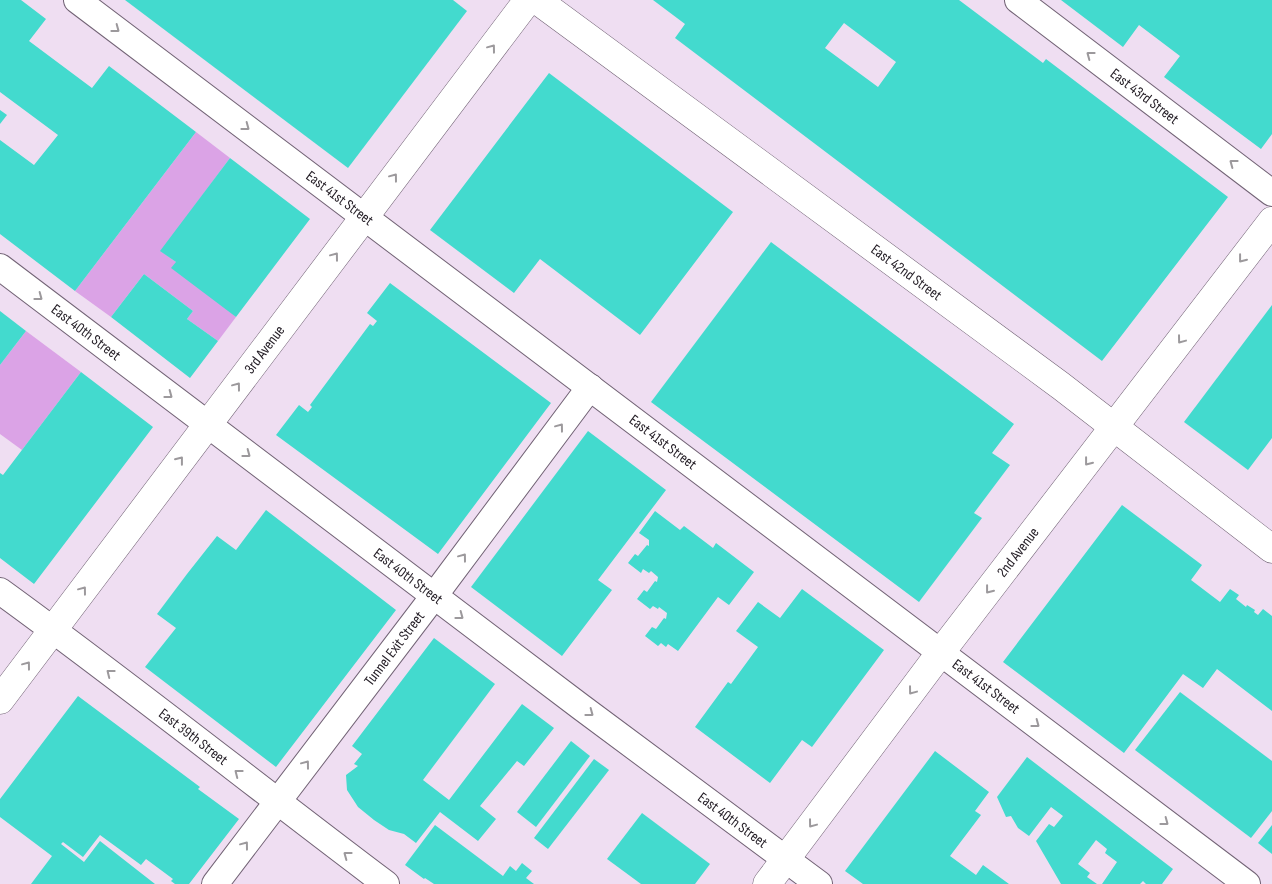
<svg xmlns="http://www.w3.org/2000/svg" width="1272" height="884" viewBox="0 0 1272 884" font-family="'Sofia Sans Condensed',sans-serif">
<style>
.green{fill:#dba3e6}
.building{fill:#43dace;fill-rule:evenodd}
.lines{fill:none;stroke-linecap:round;stroke-linejoin:round}
.minor-casing{stroke:#726375;stroke-width:28}
.primary-casing{stroke:#726375;stroke-width:29}
.minor{stroke:#fff;stroke-width:26}
.primary{stroke:#fff;stroke-width:28}
.oneway{stroke:#9c999c}
.labels{text-anchor:middle;stroke-width:5;stroke-linejoin:round;paint-order:stroke}
.street-label{font-size:15px;fill:#221c24;stroke:#efdef2}
</style>
<rect width="100%" height="100%" fill="#efdef2"/>
<g class="green">
<path d="M196 132 230 158 161 251 176 262 236 317 218 341 187 319 193 311 144 274 111 317 75 291Z"/>
<path d="M26 331 81 372 22 450 0 434V365Z"/>
</g>
<g class="building">
<path d="M0 0H21L46 19 29 41 92 88 109 66 196 132 75 291 0 234V140L34 165 58 135 0 92Z"/>
<path d="M125 0H453L467 11 348 168Z"/>
<path d="M653 0H959L1043 63 1046 59 1228 197 1102 361 675 38 685 24ZM844 23 896 62 878 87 825 48Z"/>
<path d="M1061 0H1272V134L1261 149 1164 77 1180 56 1139 25 1123 47Z"/>
<path d="M549 73 733 212 640 335 540 259 514 293 430 230Z"/>
<path d="M0 110 7 115 0 124Z"/>
<path d="M230 158 310 219 236 317 171 268 176 262 160 251Z"/>
<path d="M771 242 1014 424 992 453 1010 465 974 513 982 518 919 602 651 402Z"/>
<path d="M144 274 193 311 187 319 218 341 190 378 111 317Z"/>
<path d="M390 283 551 403 438 554 276 435 299 405 308 412 312 407 310 405 370 324 373 326 377 321 367 313Z"/>
<path d="M1272 305V438L1248 470 1184 422Z"/>
<path d="M0 311 26 331 0 365Z"/>
<path d="M81 372 153 427 34 584 0 558V473L3 475Z"/>
<path d="M588 431 666 490 598 580 612 590 562 656 471 587Z"/>
<path d="M1122 505 1202 565 1191 580 1220 602 1230 589 1239 595 1236 599 1246 607 1247 605 1255 610 1254 612 1258 615 1263 609 1272 616V711L1217 669 1203 688 1183 674 1124 753 1003 662Z"/>
<path d="M266 510 396 610 276 767 145 667 176 628 157 614 187 574 217 536 236 550Z"/>
<path d="M655 511 680 530 684 526 713 548 716 543 754 572 729 605 718 597 678 651 668 644 666 647 661 643 658 646 645 636 652 627 656 629 664 618 666 619 667 613 659 607 658 609 653 606 650 609 637 599 644 590 647 592 655 581 657 582 658 577 651 571 649 573 643 569 641 573 628 563 635 554 638 556 647 545 649 546V540L639 533Z"/>
<path d="M802 589 884 650 812 747 802 740 770 783 695 727 728 682 731 684 758 647 736 631 758 602 780 618Z"/>
<path d="M434 638 495 684 423 780 449 800 522 704 554 728 524 766 517 761 480 806 496 819 478 841 440 812 416 843 404 834 389 830 374 820 358 807 347 790 346 775 358 766 354 764 362 754 352 746Z"/>
<path d="M1180 692 1272 761V811L1251 838 1135 750Z"/>
<path d="M78 696 200 787 198 789 239 819 189 884H175L171 881 173 879 146 859 141 865 100 835 83 857 63 842 61 844 84 862 100 841 155 884H31L52 856 0 817V799Z"/>
<path d="M571 741 590 756 536 827 517 812Z"/>
<path d="M935 751 989 792 975 811 981 815 950 856 976 875 983 865 1009 884H863L845 871Z"/>
<path d="M1027 757 1173 869 1162 884H1146L1143 881 1140 884H1102L1117 862 1105 853 1107 849 1096 840 1078 864 1090 873 1087 877 1097 884H1061L1036 841 1049 824 1054 827 1063 816 1051 807 1029 836 1018 828 1011 816 1006 817 997 797Z"/>
<path d="M594 759 609 770 548 849 534 838Z"/>
<path d="M642 813 710 864 695 884H641L607 859Z"/>
<path d="M435 825 503 876 510 866 516 871 522 863 532 871 526 878 534 884H434L425 878 424 879 405 865Z"/>
<path d="M1272 825V854L1258 843Z"/>
</g>
<g class="lines">
<defs>
<g id="minor">
<path id="s1" d="M77 0C468 294 858 589 1247 884"/>
<path id="s2" d="M1018 0 1272 193"/>
<path id="s3" d="M0 267 581 707 819 884"/>
<path id="s4" d="M0 591C131 686 257 787 386 884"/>
<path id="s5" d="M215 884 434 596 590 387"/>
</g>
<g id="primary">
<path id="s6" d="M537 0 1061 386 1272 549"/>
<path id="s7" d="M0 700 528 0"/>
<path id="s8" d="M767 884 941 652 1272 221"/>
</g>
</defs>
<use href="#minor" class="minor-casing"/>
<use href="#primary" class="primary-casing"/>
<use href="#minor" class="minor"/>
<use href="#primary" class="primary"/>
</g>
<defs><path id="oneway-chevron" d="M-2-3.5L2.5 0L-2 3.5" fill="none" stroke-width="1.6" stroke-linecap="round" stroke-linejoin="round" transform="scale(1.25)"/></defs>
<g class="oneway">
<use href="#oneway-chevron" transform="translate(116 29) rotate(37)"/>
<use href="#oneway-chevron" transform="translate(492 48) rotate(-53)"/>
<use href="#oneway-chevron" transform="translate(1090 55) rotate(-143)"/>
<use href="#oneway-chevron" transform="translate(246 127) rotate(37)"/>
<use href="#oneway-chevron" transform="translate(1233 163) rotate(-143)"/>
<use href="#oneway-chevron" transform="translate(394 177) rotate(-53)"/>
<use href="#oneway-chevron" transform="translate(335 256) rotate(-53)"/>
<use href="#oneway-chevron" transform="translate(1242 259) rotate(128)"/>
<use href="#oneway-chevron" transform="translate(39 297) rotate(37)"/>
<use href="#oneway-chevron" transform="translate(1181 340) rotate(127)"/>
<use href="#oneway-chevron" transform="translate(237 386) rotate(-53)"/>
<use href="#oneway-chevron" transform="translate(169 395) rotate(37)"/>
<use href="#oneway-chevron" transform="translate(560 427) rotate(-53)"/>
<use href="#oneway-chevron" transform="translate(247 454) rotate(37)"/>
<use href="#oneway-chevron" transform="translate(180 460) rotate(-52)"/>
<use href="#oneway-chevron" transform="translate(1088 462) rotate(128)"/>
<use href="#oneway-chevron" transform="translate(463 557) rotate(-53)"/>
<use href="#oneway-chevron" transform="translate(83 590) rotate(-53)"/>
<use href="#oneway-chevron" transform="translate(989 590) rotate(128)"/>
<use href="#oneway-chevron" transform="translate(460 616) rotate(37)"/>
<use href="#oneway-chevron" transform="translate(27 665) rotate(-53)"/>
<use href="#oneway-chevron" transform="translate(110 673) rotate(-142)"/>
<use href="#oneway-chevron" transform="translate(912 691) rotate(127)"/>
<use href="#oneway-chevron" transform="translate(590 713) rotate(37)"/>
<use href="#oneway-chevron" transform="translate(1036 724) rotate(37)"/>
<use href="#oneway-chevron" transform="translate(306 764) rotate(-53)"/>
<use href="#oneway-chevron" transform="translate(238 773) rotate(-142)"/>
<use href="#oneway-chevron" transform="translate(1165 822) rotate(37)"/>
<use href="#oneway-chevron" transform="translate(812 824) rotate(127)"/>
<use href="#oneway-chevron" transform="translate(245 845) rotate(-53)"/>
<use href="#oneway-chevron" transform="translate(347 855) rotate(-143)"/>
</g>
<g class="labels">
<g class="street-label">
<text dy="5" stroke="none"><textPath href="#s2" startOffset="159">East 43rd Street</textPath></text>
<text dy="5" stroke="none"><textPath href="#s1" startOffset="329">East 41st Street</textPath></text>
<text dy="5" stroke="none"><textPath href="#s6" startOffset="459">East 42nd Street</textPath></text>
<text dy="5" stroke="none"><textPath href="#s3" startOffset="108">East 40th Street</textPath></text>
<text dy="5" stroke="none"><textPath href="#s7" startOffset="439">3rd Avenue</textPath></text>
<text dy="5" stroke="none"><textPath href="#s1" startOffset="734">East 41st Street</textPath></text>
<text dy="5" stroke="none"><textPath href="#s8" startOffset="416">2nd Avenue</textPath></text>
<text dy="5" stroke="none"><textPath href="#s3" startOffset="512">East 40th Street</textPath></text>
<text dy="5" stroke="none"><textPath href="#s5" startOffset="296">Tunnel Exit Street</textPath></text>
<text dy="5" stroke="none"><textPath href="#s1" startOffset="1139">East 41st Street</textPath></text>
<text dy="5" stroke="none"><textPath href="#s4" startOffset="242">East 39th Street</textPath></text>
<text dy="5" stroke="none"><textPath href="#s3" startOffset="918">East 40th Street</textPath></text>
</g>
</g>
</svg>
